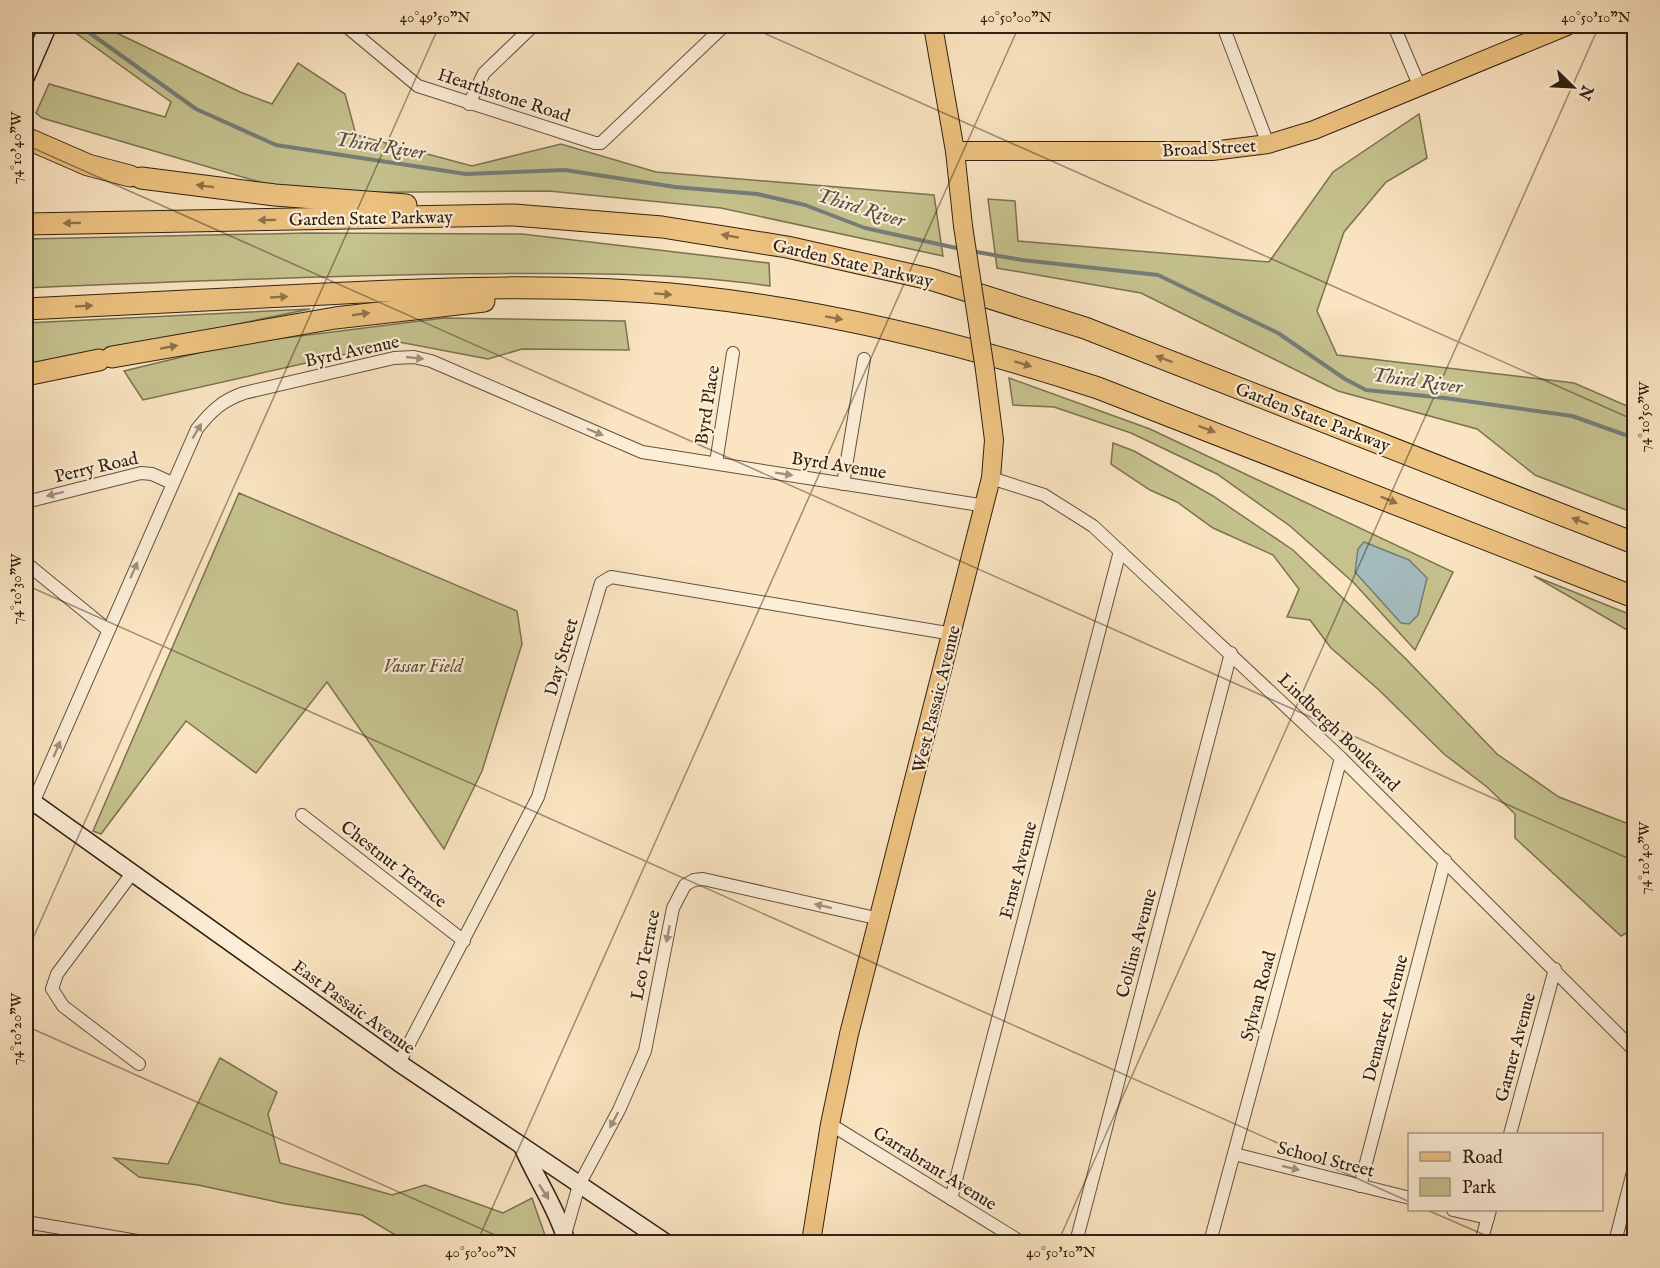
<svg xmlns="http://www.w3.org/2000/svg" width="1660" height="1268" viewBox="0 0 1660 1268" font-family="'IM FELL English',serif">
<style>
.green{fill:#c5c28e;stroke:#7b7250;stroke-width:1.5}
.water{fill:#a4bbbe;stroke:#767d79;stroke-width:1.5}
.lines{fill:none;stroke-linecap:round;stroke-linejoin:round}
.stream{stroke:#767d79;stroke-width:4}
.street-casing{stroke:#63523d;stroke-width:14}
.secondary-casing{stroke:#312111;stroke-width:19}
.primary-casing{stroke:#312111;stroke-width:20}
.highway-casing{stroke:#312111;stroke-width:23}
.street{stroke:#fcedd7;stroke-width:12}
.secondary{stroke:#fcedd7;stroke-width:16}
.primary{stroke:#edc280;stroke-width:18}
.highway{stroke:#edc280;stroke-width:21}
.primary-bridge-casing{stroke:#312111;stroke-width:20;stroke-linecap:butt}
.primary-bridge{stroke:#edc280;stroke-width:18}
.oneway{fill:#8f7248}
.oneway2{fill:#a1917e}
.ticks{fill:none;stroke:#312111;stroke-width:1.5;stroke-opacity:0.45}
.labels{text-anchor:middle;stroke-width:4.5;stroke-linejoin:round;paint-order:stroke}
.street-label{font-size:18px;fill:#312111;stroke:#fcedd7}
.park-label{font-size:18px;font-style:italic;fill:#5d5136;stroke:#fcedd7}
.water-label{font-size:20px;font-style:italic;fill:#544f45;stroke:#fcedd7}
.neatline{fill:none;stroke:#312111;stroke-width:2}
.ticks-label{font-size:15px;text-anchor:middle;fill:#312111}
</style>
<rect width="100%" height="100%" fill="#fae4c1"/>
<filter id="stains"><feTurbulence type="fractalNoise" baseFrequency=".00333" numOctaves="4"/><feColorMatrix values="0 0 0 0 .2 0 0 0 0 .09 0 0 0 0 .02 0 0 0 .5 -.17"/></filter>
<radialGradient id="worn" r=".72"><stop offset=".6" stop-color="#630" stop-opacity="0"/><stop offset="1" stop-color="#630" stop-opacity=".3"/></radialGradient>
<g class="green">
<path d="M76 26H102L240 92 272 104 298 63 345 94 356 135 472 166 561 144 656 172 934 195 943 256 721 208 549 191 297 193 42 118 36 113 49 84 165 117 171 102 73 31Z"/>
<path d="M1419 114 1427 158 1386 182 1344 232 1317 311 1337 355 1574 383 1634 409V513L1535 475 1477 429 1338 391 1141 293 997 268 988 199 1015 201 1018 241 1269 262 1333 172Z"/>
<path d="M309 233 522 234 769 263 770 286C665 271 559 273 452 274 310 276 168 282 26 288V239Z"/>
<path d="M310 309 26 368V323Z"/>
<path d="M444 318 625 321 629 350 522 349 488 359 399 342 143 400 124 371 235 344Z"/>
<path d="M1009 378 1150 429 1453 572 1415 650 1354 583 1290 526 1217 474 1131 433 1054 407 1013 405Z"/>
<path d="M1113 443 1134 451 1213 496 1293 550 1406 659 1497 754 1559 797 1634 826V929L1621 936 1515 838V814L1487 787 1444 754 1379 690 1331 648 1310 620 1287 617 1299 589 1273 555 1213 528 1177 502 1150 490 1111 464Z"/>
<path d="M239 493 517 611 522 644 482 771 444 849 327 682 256 773 186 721 101 834 93 831Z"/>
<path d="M1534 576 1634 616V634Z"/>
<path d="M220 1058 277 1092 268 1114 280 1163 392 1195 425 1185 503 1213 532 1198 547 1241 407 1242 362 1215 286 1204 198 1185 139 1177 114 1158 168 1164Z"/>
</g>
<path class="water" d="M1364 542 1409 560 1427 578 1418 615 1409 624 1401 623 1355 572 1358 549Z"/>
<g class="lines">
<g class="stream">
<path d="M80 26 196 109 276 145 466 174 565 170 675 187 757 194 805 205 865 228 961 249"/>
<path d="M971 251 1022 260 1158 275 1278 333 1345 379 1366 390 1445 398 1572 416 1634 438"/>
</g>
<defs>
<g id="street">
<path d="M346 26 418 86 595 143H601L724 26"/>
<path d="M1223 26 1268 144"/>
<path d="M1394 26 1419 85"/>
<path d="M1531 26 1535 39"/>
<path d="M469 104 484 73 533 26"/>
<path d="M716 463 733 353"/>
<path d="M991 478 1044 495 1093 526 1341 758 1634 1050"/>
<path d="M843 484 864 359"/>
<path d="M26 502 141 473 152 474 172 483"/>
<path d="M26 563 108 630"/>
<path d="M33 803 197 429C211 411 223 400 244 393L394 358 414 357 431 361 642 452 986 506"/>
<path d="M302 815 464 941"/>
<path d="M133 872 57 974 52 989 63 1006 139 1064"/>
<path d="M399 1063 538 797 601 583 611 577 953 634"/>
<path d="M830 1124 1021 1242"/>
<path d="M1510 1134 1555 969"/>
<path d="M1234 1154 1410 1198"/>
<path d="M1360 1186 1445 860"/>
<path d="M951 1199 1120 551"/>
<path d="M1453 1210 1488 1218"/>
<path d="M26 1222 143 1242"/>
<path d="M564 1238 579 1185 619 1110 645 1051 673 908 685 885 694 880 703 879 880 919"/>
<path d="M1076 1242 1231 653"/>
<path d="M1210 1242 1341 758"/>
<path d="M1481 1242 1490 1210"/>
<path d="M1615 1242 1634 1168"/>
</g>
<g id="secondary">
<path d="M26 77 48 26"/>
<path d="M26 797 399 1063 665 1242"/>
<path d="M522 1146C535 1177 555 1205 565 1237"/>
</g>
<g id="primary">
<path d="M933 26 955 151 963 226"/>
<path d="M955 151H1212L1268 144 1314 130 1567 26"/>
<path d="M811 1242 830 1124 849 1034 991 478 994 440 985 370"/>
</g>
<g id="highway">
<path d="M26 138 88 165 130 176"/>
<path d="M141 178 275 195 406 205"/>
<path d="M26 224 514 215 662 227 787 247 930 279 1085 328 1634 543"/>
<path d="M26 309C125 304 225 299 325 294 446 288 568 283 690 296 829 311 965 344 1098 388L1634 597"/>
<path d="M112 357 335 318 484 301"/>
<path d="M26 375 99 360"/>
</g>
</defs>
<use href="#street" class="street-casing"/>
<use href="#secondary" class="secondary-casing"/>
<use href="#primary" class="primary-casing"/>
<use href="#highway" class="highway-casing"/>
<use href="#street" class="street"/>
<use href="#secondary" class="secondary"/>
<use href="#primary" class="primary"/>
<use href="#highway" class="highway"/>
<defs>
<path id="primary-bridge" d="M963 226 985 370"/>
</defs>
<use href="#primary-bridge" class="primary-bridge-casing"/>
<use href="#primary-bridge" class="primary-bridge"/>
</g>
<defs><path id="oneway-solid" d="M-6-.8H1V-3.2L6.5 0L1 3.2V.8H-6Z" transform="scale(1.5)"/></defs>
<g class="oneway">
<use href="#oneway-solid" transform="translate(205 186) rotate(-173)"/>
<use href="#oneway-solid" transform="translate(267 220) rotate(179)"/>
<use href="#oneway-solid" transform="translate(72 223) rotate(179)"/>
<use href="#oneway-solid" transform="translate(730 236) rotate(-170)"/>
<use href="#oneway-solid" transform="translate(663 294) rotate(4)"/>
<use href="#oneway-solid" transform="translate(279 297) rotate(-3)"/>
<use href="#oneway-solid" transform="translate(84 306) rotate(-3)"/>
<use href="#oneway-solid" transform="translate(361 314) rotate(-8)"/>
<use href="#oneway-solid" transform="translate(834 318) rotate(10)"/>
<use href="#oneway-solid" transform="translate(169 347) rotate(-10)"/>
<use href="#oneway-solid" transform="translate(1164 359) rotate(-159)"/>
<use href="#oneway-solid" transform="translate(1023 364) rotate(17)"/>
<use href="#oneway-solid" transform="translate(1207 429) rotate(21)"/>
<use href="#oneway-solid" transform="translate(1389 500) rotate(22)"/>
<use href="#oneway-solid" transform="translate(1580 521) rotate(-159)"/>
</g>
<g class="oneway2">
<use href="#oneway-solid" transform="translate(415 358) rotate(6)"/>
<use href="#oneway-solid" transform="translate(197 431) rotate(-59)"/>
<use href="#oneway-solid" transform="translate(595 432) rotate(23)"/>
<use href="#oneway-solid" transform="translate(784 474) rotate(9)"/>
<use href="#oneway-solid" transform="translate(55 494) rotate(166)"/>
<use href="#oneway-solid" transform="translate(134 570) rotate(-66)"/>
<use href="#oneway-solid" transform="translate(57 749) rotate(-67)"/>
<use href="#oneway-solid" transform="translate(823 906) rotate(-167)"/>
<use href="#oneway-solid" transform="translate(668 934) rotate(101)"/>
<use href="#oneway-solid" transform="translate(614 1120) rotate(118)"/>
<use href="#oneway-solid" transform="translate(1291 1168) rotate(14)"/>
<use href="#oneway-solid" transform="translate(544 1192) rotate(57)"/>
</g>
<path class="ticks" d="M748 26 1634 420M26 145 1634 861M26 585 1410 1202M26 954 439 26M26 1026 511 1242M1427 1210 1501 1242M477 1242 1019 26M1058 1242 1599 26"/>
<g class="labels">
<g class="street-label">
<text transform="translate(504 95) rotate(18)" y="6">Hearthstone Road</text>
<text transform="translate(1209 148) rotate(-3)" y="6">Broad Street</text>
<text transform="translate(371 218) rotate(-1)" y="6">Garden State Parkway</text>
<text transform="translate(853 263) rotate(13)" y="6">Garden State Parkway</text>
<text transform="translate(352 351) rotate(-12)" y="6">Byrd Avenue</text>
<text transform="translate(707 405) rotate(-81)" y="6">Byrd Place</text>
<text transform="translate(1313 417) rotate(21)" y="6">Garden State Parkway</text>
<text transform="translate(839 465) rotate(9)" y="6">Byrd Avenue</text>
<text transform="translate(96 467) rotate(-13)" y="6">Perry Road</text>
<text transform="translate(561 657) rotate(-74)" y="6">Day Street</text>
<text transform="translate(936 699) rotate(-76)" y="6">West Passaic Avenue</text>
<text transform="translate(1339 732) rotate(44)" y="6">Lindbergh Boulevard</text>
<text transform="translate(394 864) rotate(38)" y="6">Chestnut Terrace</text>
<text transform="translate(1018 870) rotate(-75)" y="6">Ernst Avenue</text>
<text transform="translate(1136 943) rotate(-75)" y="6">Collins Avenue</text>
<text transform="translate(645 955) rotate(-79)" y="6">Leo Terrace</text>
<text transform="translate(1258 996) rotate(-75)" y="6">Sylvan Road</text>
<text transform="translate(354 1007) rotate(36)" y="6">East Passaic Avenue</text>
<text transform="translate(1385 1018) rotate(-75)" y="6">Demarest Avenue</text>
<text transform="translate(1515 1047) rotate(-75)" y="6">Garner Avenue</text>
<text transform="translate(1326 1159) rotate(14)" y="6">School Street</text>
<text transform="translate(935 1168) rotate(32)" y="6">Garrabrant Avenue</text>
</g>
<g class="park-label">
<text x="423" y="672">Vassar Field</text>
</g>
<g class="water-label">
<text transform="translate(380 145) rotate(9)" y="7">Third River</text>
<text transform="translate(861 207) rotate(17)" y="7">Third River</text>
<text transform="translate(1417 380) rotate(8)" y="7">Third River</text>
</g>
</g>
<rect width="1660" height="1268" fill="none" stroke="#fae4c1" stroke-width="66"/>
<rect x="1408" y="1133" width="195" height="78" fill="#fcedd7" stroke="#ab9b88" stroke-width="1.5"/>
<rect x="1420" y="1152" width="30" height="9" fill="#edc280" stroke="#ab9b88" stroke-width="1.5"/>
<text x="1462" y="1163" font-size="18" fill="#312111">Road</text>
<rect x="1420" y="1178" width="30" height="18" fill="#c5c28e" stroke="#ab9b88" stroke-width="1.5"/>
<text x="1462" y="1193" font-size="18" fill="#312111">Park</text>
<g transform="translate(1573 87) rotate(114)" stroke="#fcedd7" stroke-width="4.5" paint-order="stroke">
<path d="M0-4.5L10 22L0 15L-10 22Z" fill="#312111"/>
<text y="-9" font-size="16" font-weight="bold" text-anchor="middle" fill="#312111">N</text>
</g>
<rect x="33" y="33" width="1594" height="1202" class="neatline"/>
<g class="ticks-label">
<text x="435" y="22">40°49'50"N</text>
<text x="1016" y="22">40°50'00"N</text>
<text x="1596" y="22">40°50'10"N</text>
<text transform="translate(16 148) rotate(-90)" y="5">74°10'40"W</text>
<text transform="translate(1644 417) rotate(-90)" y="5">74°10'50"W</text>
<text transform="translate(16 589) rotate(-90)" y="5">74°10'30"W</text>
<text transform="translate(1644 858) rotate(-90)" y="5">74°10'40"W</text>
<text transform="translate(16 1029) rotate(-90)" y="5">74°10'20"W</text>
<text x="481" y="1257">40°50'00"N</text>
<text x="1061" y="1257">40°50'10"N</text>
</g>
<rect width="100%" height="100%" filter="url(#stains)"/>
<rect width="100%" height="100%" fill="url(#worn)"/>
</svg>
